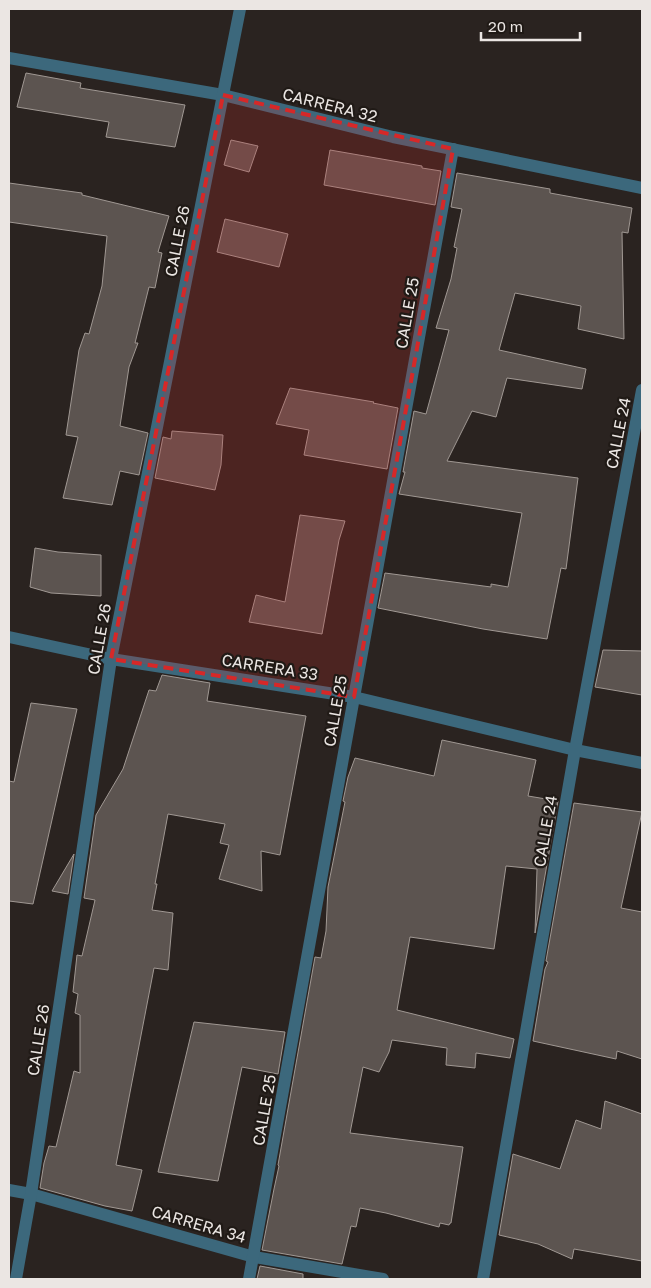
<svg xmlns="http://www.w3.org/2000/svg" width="651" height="1288" viewBox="0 0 651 1288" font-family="'Golos Text',sans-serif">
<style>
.building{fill:#5c5450;stroke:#a09893}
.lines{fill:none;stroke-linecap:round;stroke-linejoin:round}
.minor{stroke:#3c687c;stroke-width:12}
.marked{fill:#d62828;fill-opacity:0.2;stroke:#d62828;stroke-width:4;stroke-dasharray:10 6;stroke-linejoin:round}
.labels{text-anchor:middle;stroke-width:4.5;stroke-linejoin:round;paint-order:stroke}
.street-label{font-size:16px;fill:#ebe6e3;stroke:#201a16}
</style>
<rect width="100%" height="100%" fill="#2a2320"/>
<g class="building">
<path d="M26 73 81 83 80 88 185 105 175 147 106 137 109 122 17 107Z"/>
<path d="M231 140 258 146 249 172 224 165Z"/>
<path d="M330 150 422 166V168L441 171 435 205 324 185Z"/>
<path d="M457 173 550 189V193L632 208 628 233 622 232 624 339 578 329 581 306 515 293 499 350 586 369 582 389 507 378 496 417 472 411 447 461 578 478 566 569 561 568 547 639 483 629 378 608 385 573 491 587V584L508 587 522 513 399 494 405 472H403L414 411 426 414 449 330 436 328 451 279 457 248 454 247 462 209 451 207Z"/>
<path d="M9 183 82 193V195L169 216 158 252 162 253 155 288 149 287 135 343H138L129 367 120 426 148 433 139 475 120 471 112 505 63 498 78 437 66 435 79 350 85 333 89 334 102 286 107 236 9 222Z"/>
<path d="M225 219 288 234 279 267 217 252Z"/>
<path d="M290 388 374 402 373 403 398 408 387 469 304 455 309 430 276 424Z"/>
<path d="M172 431 223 435 221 465 215 490 155 478 163 437 171 439Z"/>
<path d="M300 515 345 521 339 540 322 634 249 622 256 595 285 602Z"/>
<path d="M35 548 58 552 101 555V596L51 593 30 587Z"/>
<path d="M603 650 642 651V695L595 687Z"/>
<path d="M162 675 210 683 207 701 306 716 280 855 261 851 262 891 219 879 229 845 220 843 225 824 168 814 155 884H157L152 910 173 913 168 970 154 968 116 1165 142 1170 132 1211 105 1206 40 1188 44 1163 49 1146 56 1147 74 1071 80 1073V1015L75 1013 78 994 73 992 77 955 82 956 95 900 84 898 96 815 123 769 149 690 156 691Z"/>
<path d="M31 703 77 709 33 904 9 901V781L14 782Z"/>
<path d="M442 740 536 760 528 796 558 801 535 933 537 869 506 866 494 949 410 937 397 1010 514 1039 510 1058 476 1053 475 1068 446 1065 447 1048 392 1040 389 1052 379 1072 363 1067 350 1133 463 1147 451 1223H450L449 1225 440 1223 439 1227 386 1213 360 1208 356 1227 351 1226 342 1264 262 1250 274 1189 279 1166 278 1165 315 957 321 958 326 931 328 887 345 802 343 801 348 777 355 758 434 776Z"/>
<path d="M574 803 642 812 621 908 642 912V1059L617 1051 616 1059 533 1041 545 969 548 962 546 961Z"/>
<path d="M74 854 68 894 52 891Z"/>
<path d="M194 1022 285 1032 278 1074 242 1067 218 1181 158 1172Z"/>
<path d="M605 1101 642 1114V1261L574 1249 572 1259 538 1244 499 1235 513 1154 560 1169 576 1120 601 1129Z"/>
<path d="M260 1266 303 1274V1279H257Z"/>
</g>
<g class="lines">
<g class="minor">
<path d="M9 58 223 95 393 137 642 188"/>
<path d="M9 637 111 659 354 697 575 750 642 763"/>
<path d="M9 1190 31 1194 254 1257 383 1279"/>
<path d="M16 1279 31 1194 111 659 240 9"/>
<path d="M249 1279 453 149"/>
<path d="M483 1279 575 750 642 390"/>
</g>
</g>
<path class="marked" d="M223 95 453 149 354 697 111 659Z"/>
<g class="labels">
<g class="street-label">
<text transform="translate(330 105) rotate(14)" y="6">CARRERA 32</text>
<text transform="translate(177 241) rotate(-79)" y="6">CALLE 26</text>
<text transform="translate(407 313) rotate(-80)" y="6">CALLE 25</text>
<text transform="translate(618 433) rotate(-79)" y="6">CALLE 24</text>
<text transform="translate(99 639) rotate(-80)" y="6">CALLE 26</text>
<text transform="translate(270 667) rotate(9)" y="6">CARRERA 33</text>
<text transform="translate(335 711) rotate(-80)" y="6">CALLE 25</text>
<text transform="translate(545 831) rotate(-80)" y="6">CALLE 24</text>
<text transform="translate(38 1040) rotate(-81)" y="6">CALLE 26</text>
<text transform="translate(264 1110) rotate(-80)" y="6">CALLE 25</text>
<text transform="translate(199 1224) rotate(16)" y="6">CARRERA 34</text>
</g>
</g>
<rect width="651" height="1288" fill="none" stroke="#ebe6e3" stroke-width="20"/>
<path d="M481 32v8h99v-8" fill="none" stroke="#ebe6e3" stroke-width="2.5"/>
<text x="488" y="32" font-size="15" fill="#ebe6e3" stroke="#201a16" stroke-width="4" paint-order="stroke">20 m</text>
</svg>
